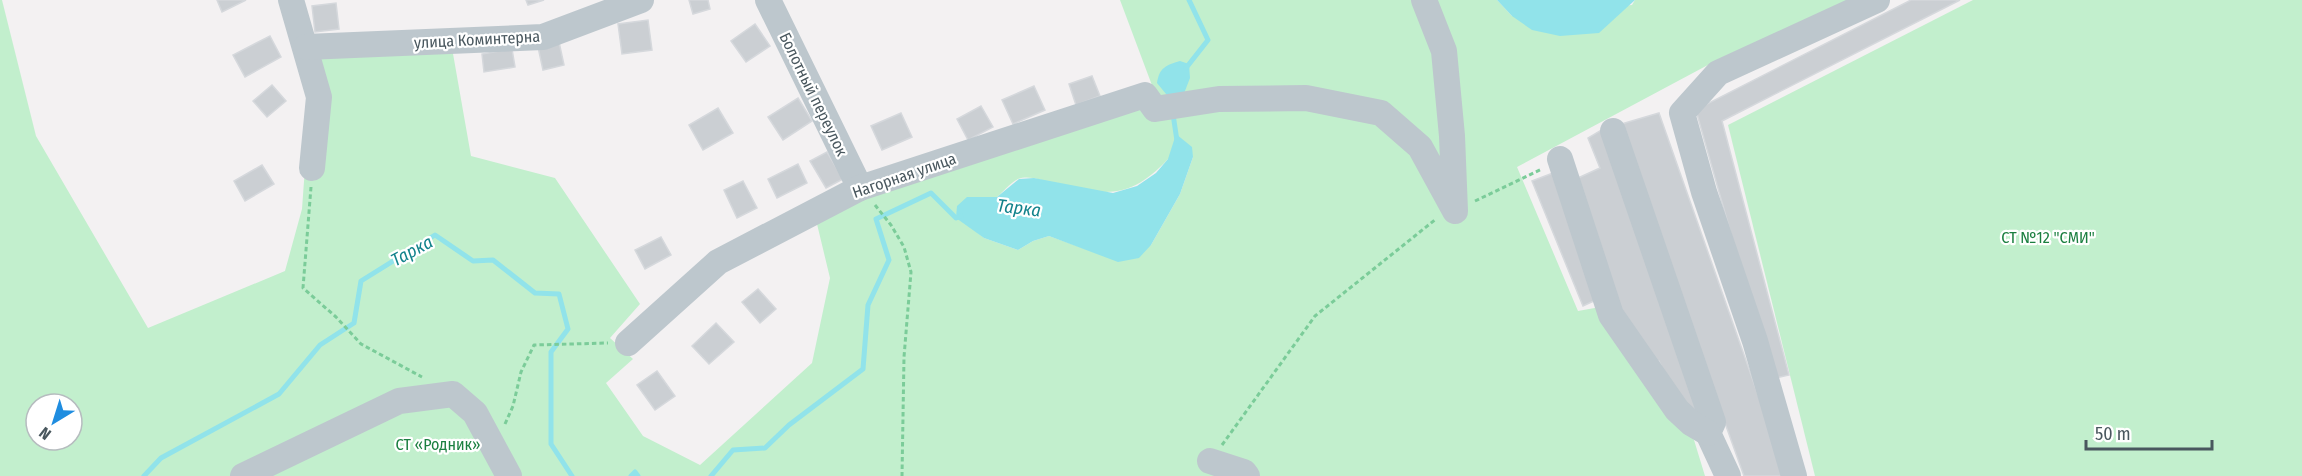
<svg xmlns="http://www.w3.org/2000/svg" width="2302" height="476" viewBox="0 0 2302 476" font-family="'Fira Sans Condensed',sans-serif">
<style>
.green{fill:#c2efcd;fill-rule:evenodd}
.water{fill:#91e3ea}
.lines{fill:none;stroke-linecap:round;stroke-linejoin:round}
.stream{stroke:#91e3ea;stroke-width:5}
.building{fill:#cbcfd3;stroke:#d5d8dc;stroke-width:1.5}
.path{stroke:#7bcc99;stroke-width:3;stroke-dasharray:4.5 3;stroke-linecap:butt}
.minor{stroke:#bdc7cd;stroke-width:26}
.labels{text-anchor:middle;stroke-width:4.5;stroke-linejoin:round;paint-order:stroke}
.street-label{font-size:16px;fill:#49575e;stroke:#fff}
.park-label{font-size:16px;fill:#1b7f40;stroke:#fff}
.water-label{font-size:18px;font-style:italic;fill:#11828b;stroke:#fff}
</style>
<rect width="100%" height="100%" fill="#f3f1f2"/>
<g class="green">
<path d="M0 0H2L36 136 148 328 285 271 302 209 310 98 297 53 452 48 471 156 555 178 640 304 610 338 633 359 606 383 643 436 700 465 812 363 830 278 817 224 864 198 1153 88 1120 0H1497L1512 16 1632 5 1635 0H1852L1706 66 1517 167 1578 311 1600 307 1694 440 1705 476H0ZM1193 157 1180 194 1151 245 1099 254 1049 236 1033 241 1018 250 984 238 973 229 967 197H997C1003 192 1011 182 1018 179 1028 175 1041 180 1050 182 1103 195 1128 202 1168 159ZM36 404H72V440H36Z"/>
<path d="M1973 0H2302V476H1815L1728 125Z"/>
</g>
<g class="water">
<path d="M1497 0H1635L1599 33 1560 36 1532 30 1512 16Z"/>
<path d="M1180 61 1189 64 1190 78 1183 96 1171 100 1157 83C1159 68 1166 65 1180 61Z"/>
<path d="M1176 134 1192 147 1193 157 1180 194 1151 245 1139 258 1118 262 1049 236 1033 241 1018 250 984 238 956 218 957 206 967 197H997L1019 179 1034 178 1113 193 1137 186 1156 173 1168 159Z"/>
</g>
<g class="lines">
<g class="stream">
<path d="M1186 68 1208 40 1189 0"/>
<path d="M1173 114 1177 141"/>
<path d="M144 476 161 458 279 394 320 345 354 323 361 281 435 235 473 261 493 260 535 293 559 294 568 329 551 352V444L572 476"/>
<path d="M631 476 635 472 638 476"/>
<path d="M711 476 733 450 765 448 789 425 863 369 868 305 889 260 876 219 931 193 956 218 961 216"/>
</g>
</g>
<g class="building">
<path d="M217 0H246L222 12Z"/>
<path d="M526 0H544L528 5Z"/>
<path d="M689 0H708L710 9 693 14Z"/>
<path d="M1911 0H1960L1722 121 1789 375 1772 379 1697 114 1701 107Z"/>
<path d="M336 3 339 29 315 32 312 6Z"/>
<path d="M648 20 652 50 622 54 618 24Z"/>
<path d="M755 24 770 46 746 62 731 41Z"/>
<path d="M270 36 281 57 245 77 233 55Z"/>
<path d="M559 42 564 65 543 70 538 47Z"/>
<path d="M512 49 515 67 484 72 482 54Z"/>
<path d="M1092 76 1100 96 1076 105 1069 84Z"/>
<path d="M272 85 286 101 267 117 253 101Z"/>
<path d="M1034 86 1045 110 1013 124 1002 100Z"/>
<path d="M798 98 812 121 783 140 768 117Z"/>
<path d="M981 106 993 127 968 140 957 119Z"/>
<path d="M718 108 733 133 703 150 689 125Z"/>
<path d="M901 113 912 137 882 150 871 126Z"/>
<path d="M1659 113 1769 426 1782 476H1744L1618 125Z"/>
<path d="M1603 129 1698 414 1686 417 1659 361 1647 363 1613 300 1578 178 1600 168 1588 138Z"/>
<path d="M827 152 843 179 826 188 810 161Z"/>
<path d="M798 164 807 183 777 198 768 179Z"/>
<path d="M262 165 274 184 245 201 234 181Z"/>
<path d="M1553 173 1598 299 1583 306 1532 181Z"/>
<path d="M743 181 757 208 737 218 724 190Z"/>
<path d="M661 237 671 255 645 269 635 250Z"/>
<path d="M758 289 776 309 760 323 742 302Z"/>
<path d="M716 323 734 342 709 364 692 346Z"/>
<path d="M657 371 675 396 655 410 637 385Z"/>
</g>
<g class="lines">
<g class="path">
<path d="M311 187 303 288 336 317 361 344 422 377"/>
<path d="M1475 201 1542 169"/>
<path d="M875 205 891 225 904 247 911 272 904 357 902 476"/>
<path d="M505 424 513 406 521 372 534 345 608 343"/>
<path d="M1222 445 1315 316 1436 219"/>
</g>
<g class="minor">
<path d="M291 0 319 97 312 168"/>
<path d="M768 0 860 188"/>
<path d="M306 47 543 37 641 0"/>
<path d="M1613 131 1713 422 1708 433 1728 476"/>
<path d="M1560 159 1611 315 1677 410 1691 423 1708 433"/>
<path d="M628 343 718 262 860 188 1145 95 1155 109 1219 99 1306 98 1381 113 1420 147 1455 211 1452 136 1444 51 1424 0"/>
<path d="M1210 461 1244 472 1247 476"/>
<path d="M243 476 399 401 453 394 475 413 509 476"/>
<path d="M1794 476 1755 341 1704 192 1682 113 1718 73 1877 0"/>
</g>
</g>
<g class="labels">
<g class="street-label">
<text transform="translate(477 39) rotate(-3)" y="6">улица Коминтерна</text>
<text transform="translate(814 94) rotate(64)" y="6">Болотный переулок</text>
<text transform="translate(904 175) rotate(-19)" y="6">Нагорная улица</text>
</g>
<g class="park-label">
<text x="2048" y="243">СТ №12 "СМИ"</text>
<text x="438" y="450">СТ «Родник»</text>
</g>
<g class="water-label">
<text transform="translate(1019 208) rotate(7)" y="6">Тарка</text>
<text transform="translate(412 251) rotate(-28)" y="6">Тарка</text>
</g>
</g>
<g transform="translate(54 422) rotate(218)"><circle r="28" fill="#ffffff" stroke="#b6bcbf" stroke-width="1.5"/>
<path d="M0-4.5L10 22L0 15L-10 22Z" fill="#1f8de0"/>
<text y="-9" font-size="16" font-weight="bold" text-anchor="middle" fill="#49575e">N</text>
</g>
<path d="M2086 440v9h126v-9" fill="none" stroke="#49575e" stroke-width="3"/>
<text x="2095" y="440" font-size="18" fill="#49575e" stroke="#ffffff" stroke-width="4.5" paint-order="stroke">50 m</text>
</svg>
